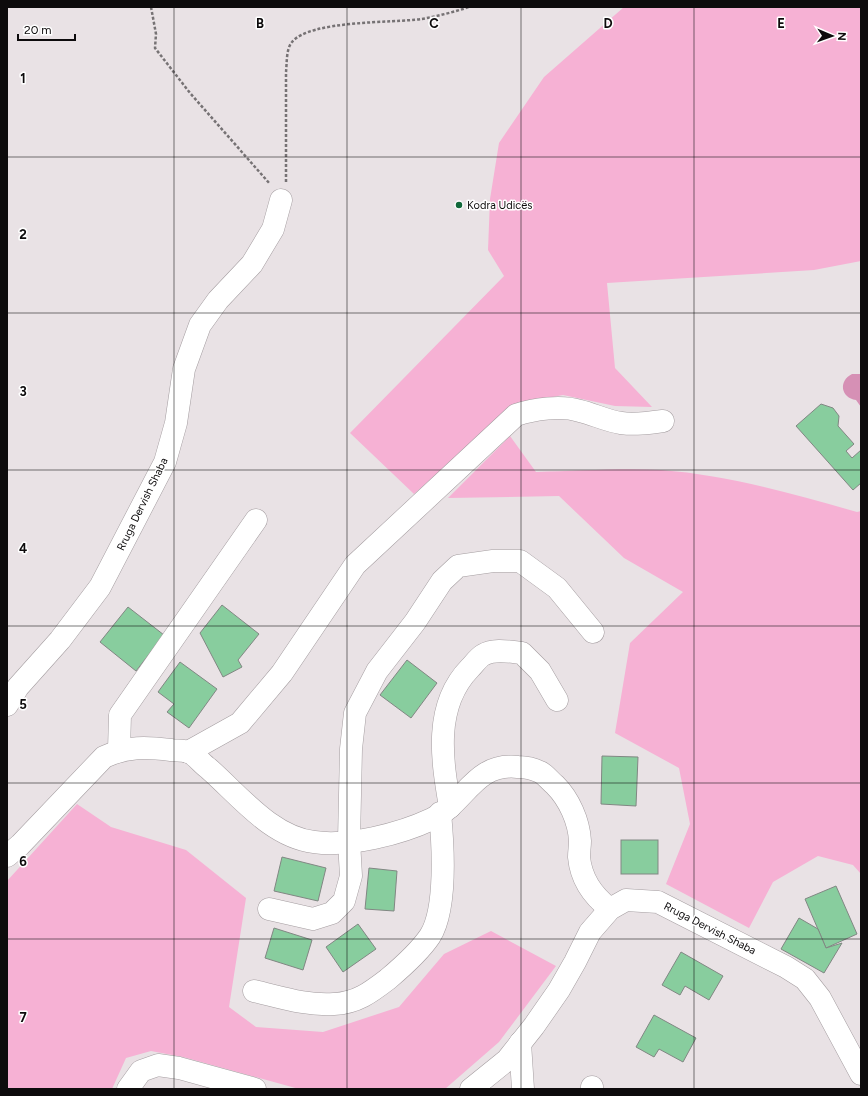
<svg xmlns="http://www.w3.org/2000/svg" width="868" height="1096" viewBox="0 0 868 1096" font-family="Figtree,sans-serif">
<style>
.green{fill:#f6b1d4}
.water{fill:#d690b5}
.building{fill:#88cd9e;stroke:#818783}
.lines{fill:none;stroke-linecap:round;stroke-linejoin:round}
.minor-casing{stroke:#a49da0;stroke-width:23}
.path{stroke:#767274;stroke-width:2.5;stroke-dasharray:3 2;stroke-linecap:butt}
.minor{stroke:#fff;stroke-width:22}
.grid{fill:none;stroke:#0d0b0c;stroke-width:1;stroke-opacity:0.55}
.poi-dot{fill:#11683a;stroke:#fff;stroke-width:1.5}
.labels{text-anchor:middle;stroke-width:3;stroke-linejoin:round;paint-order:stroke}
.poi-label{font-size:11px;fill:#0d0b0c;stroke:#fff;text-anchor:start}
.street-label{font-size:11px;fill:#0d0b0c;stroke:#fff}
.grid-label{font-size:13px;text-anchor:middle;font-weight:bold;fill:#0d0b0c;stroke:#fff;stroke-width:3;stroke-linejoin:round;paint-order:stroke}
</style>
<rect width="100%" height="100%" fill="#e9e2e5"/>
<g class="green">
<path d="M624 7H861V261L814 270 607 283 615 368 652 407 615 406 563 395 516 404 414 494 350 433 504 276 488 250 490 199 499 143 544 77Z"/>
<path d="M510 436 536 472C576 471 621 468 661 470 728 475 793 494 857 512L861 511V874L853 865 818 856 773 882 749 928 666 884 690 824 679 768 615 733 630 643 683 592 624 558 559 496 448 498Z"/>
<path d="M77 804 111 827 186 850 246 898 229 1007 256 1027 323 1032 399 1007 444 954 491 931 556 966 499 1042 445 1089H299L183 1057 151 1051 126 1058 112 1089H7V881Z"/>
</g>
<path class="water" d="M852 374H861V407L856 400C841 398 838 381 852 374Z"/>
<g class="building">
<path d="M821 404 833 408 839 416 838 426 854 444 846 451 852 458 861 450V483L853 490 796 426Z"/>
<path d="M222 605 259 634 238 660 242 667 223 677 200 633Z"/>
<path d="M128 607 164 635 136 671 100 642Z"/>
<path d="M407 660 437 683 411 718 380 695Z"/>
<path d="M180 662 217 689 189 728 167 712 174 704 158 692Z"/>
<path d="M602 756 638 757 636 806 601 804Z"/>
<rect x="621" y="840" width="37" height="34"/>
<path d="M282 857 326 868 318 901 274 891Z"/>
<path d="M369 868 397 871 394 911 365 909Z"/>
<path d="M836 886 857 934 826 948 805 899Z"/>
<path d="M799 918 818 929 826 948 842 943 824 973 781 949Z"/>
<path d="M358 924 376 949 343 972 326 947Z"/>
<path d="M274 928 312 940 303 970 265 958Z"/>
<path d="M681 952 723 976 709 1000 685 986 680 995 662 985Z"/>
<path d="M654 1015 696 1038 683 1062 659 1049 654 1057 636 1047Z"/>
</g>
<g class="lines">
<defs>
<g id="minor">
<path d="M7 705 18 687 60 640 100 587 165 462 176 423 184 369 200 325 218 300 252 264 273 229 281 200"/>
<path d="M119 750 120 715 256 520"/>
<path d="M188 752 240 723 282 673 355 565 516 415C534 409 561 405 580 411 593 414 607 421 621 423 635 425 649 423 663 421"/>
<path d="M450 807C442 760 433 706 470 668 474 664 478 658 483 655 494 648 511 652 522 653L540 671 557 700"/>
<path d="M7 856 20 845 104 757C128 746 146 747 171 750 176 751 183 750 188 752 195 754 202 764 208 768 239 795 271 837 314 842 349 847 400 834 432 819 466 803 474 762 518 767 525 767 534 769 540 772 545 774 550 781 555 785 569 799 579 821 580 841 580 846 579 852 579 857 581 879 593 896 610 909"/>
<path d="M269 909 313 919 332 913 344 901 351 876 349 841 351 749 355 713 377 671 415 622 442 581 458 566 493 561H520L557 588 593 632"/>
<path d="M254 991C280 997 307 1006 334 1004 357 1003 371 992 388 979 401 968 420 951 430 936 447 909 443 844 440 813"/>
<path d="M520 1043 523 1089"/>
<path d="M128 1089 141 1071 158 1065 179 1068 255 1089"/>
<path d="M471 1089 507 1060 534 1026 559 990 575 962 590 932 610 909 626 900 658 902 786 967 805 979 820 998 861 1074"/>
<path d="M592 1089V1087"/>
</g>
</defs>
<use href="#minor" class="minor-casing"/>
<g class="path">
<path d="M151 7 156 34 155 48 190 93 270 184"/>
<path d="M286 182V72C287 63 286 49 292 42 310 20 393 23 422 19 438 16 454 12 469 7"/>
</g>
<use href="#minor" class="minor"/>
</g>
<path class="grid" d="M174 7V1089M347 7V1089M521 7V1089M694 7V1089M7 157H861M7 313H861M7 470H861M7 626H861M7 783H861M7 939H861"/>
<circle class="poi-dot" cx="459" cy="205" r="4"/>
<g class="labels">
<g class="poi-label">
<text x="467" y="209">Kodra Udicës</text>
</g>
<g class="street-label">
<text transform="translate(142 504) rotate(-64)" y="4">Rruga Dervish Shaba</text>
<text transform="translate(710 928) rotate(27)" y="4">Rruga Dervish Shaba</text>
</g>
</g>
<g class="grid-label">
<text x="260" y="28">B</text>
<text x="434" y="28">C</text>
<text x="608" y="28">D</text>
<text x="781" y="28">E</text>
<text x="23" y="83">1</text>
<text x="23" y="239">2</text>
<text x="23" y="396">3</text>
<text x="23" y="553">4</text>
<text x="23" y="709">5</text>
<text x="23" y="866">6</text>
<text x="23" y="1022">7</text>
</g>
<rect width="868" height="1096" fill="none" stroke="#0d0b0c" stroke-width="16"/>
<g transform="translate(832 36) rotate(92)" stroke="#ffffff" stroke-width="3" paint-order="stroke">
<path d="M0-3L7 15L0 10L-7 15Z" fill="#0d0b0c"/>
<text y="-6" font-size="11" font-weight="bold" text-anchor="middle" fill="#0d0b0c">N</text>
</g>
<path d="M18 34v6h57v-6" fill="none" stroke="#0d0b0c" stroke-width="2"/>
<text x="24" y="34" font-size="12" fill="#0d0b0c" stroke="#ffffff" stroke-width="3" paint-order="stroke">20 m</text>
</svg>
